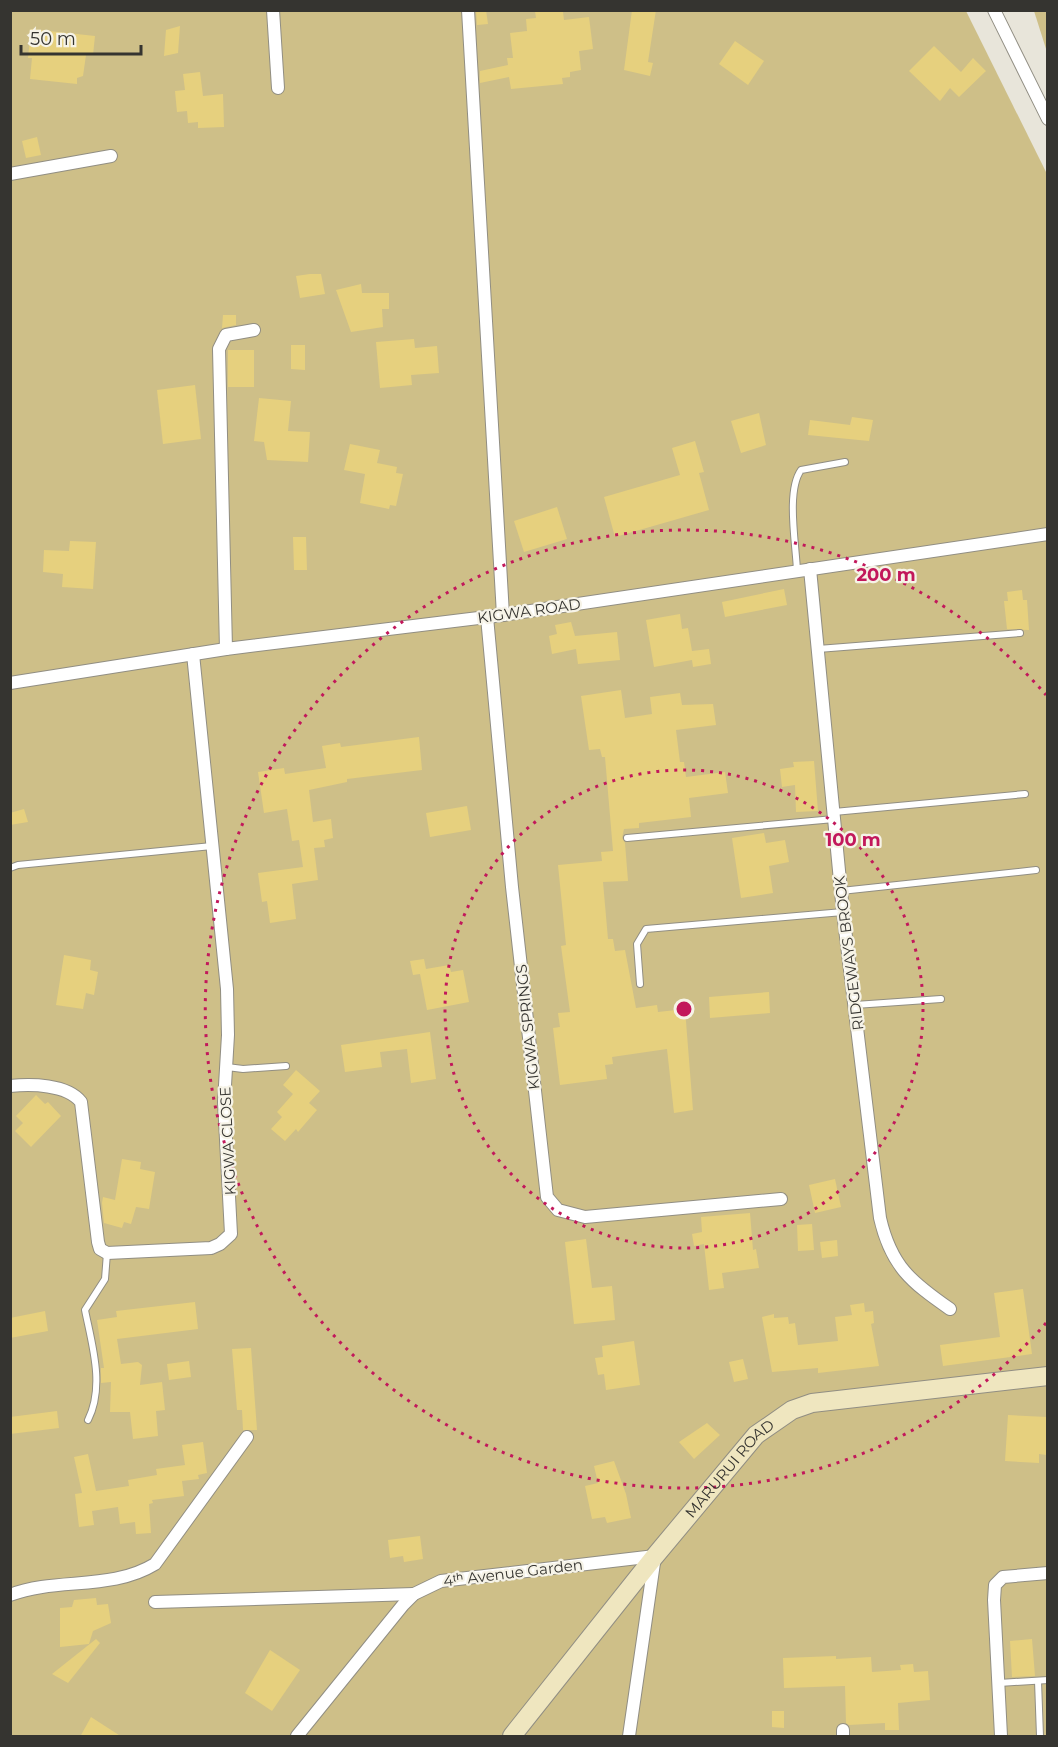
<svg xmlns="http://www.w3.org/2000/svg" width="1058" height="1747" viewBox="0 0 1058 1747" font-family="Montserrat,sans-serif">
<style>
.green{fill:#cebf88}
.building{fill:#e6d07e}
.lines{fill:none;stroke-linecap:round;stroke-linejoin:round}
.lane-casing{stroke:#918e83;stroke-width:8}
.street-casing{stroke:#918e83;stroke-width:14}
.secondary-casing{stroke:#918e83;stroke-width:20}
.lane{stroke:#fff;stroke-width:6}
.street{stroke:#fff;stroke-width:12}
.secondary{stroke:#efe6bf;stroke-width:18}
.ring{fill:none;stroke:#c2185b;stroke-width:3;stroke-dasharray:3 6}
.labels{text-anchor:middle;stroke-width:4.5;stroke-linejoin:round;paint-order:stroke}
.street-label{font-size:15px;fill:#353430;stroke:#f6f3e7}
.centre{fill:#c2185b;stroke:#f6f3e7;stroke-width:3}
.ring-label{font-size:18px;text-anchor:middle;font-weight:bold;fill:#c2185b;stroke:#f6f3e7;stroke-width:4.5;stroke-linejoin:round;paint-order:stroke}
</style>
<rect width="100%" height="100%" fill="#e8e5da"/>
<g class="green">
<path d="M11 11H966L1047 174V1736H11Z"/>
<path d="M1034 11H1047V52Z"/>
</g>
<g class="building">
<path d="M476 10H486L488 24 477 25Z"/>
<path d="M554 10 563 12 564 20 589 17 593 49 579 51 581 70 570 72V77L562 78 563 84 511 89 509 77 480 83V71L508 65 507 58H513L510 33 527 31 526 19 536 18 535 11Z"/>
<path d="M632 10H656L648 62 653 63 650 76 624 70Z"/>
<path d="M180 26 178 53 164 56 166 30Z"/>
<path d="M31 29 95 36 93 55H86L83 76 77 78V84L30 79 32 58H28Z"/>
<path d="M735 41 764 61 748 85 719 64Z"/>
<path d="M934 46 961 72 973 58 986 71 959 97 950 88 940 101 909 71Z"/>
<path d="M200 72 203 96 223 94 224 127 198 128V122L188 123 187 111 177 112 175 91 185 90 183 74Z"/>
<path d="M37 137 41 155 26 158 22 141Z"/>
<path d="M310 274H321L325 294 300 298 296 276Z"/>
<path d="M361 284 362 293H389V309H382L383 327 351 332 336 290Z"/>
<path d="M223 315H236V325L222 328Z"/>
<path d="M414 339 415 348 437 346 439 373 411 375 412 385 380 388 376 342Z"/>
<path d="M291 345H305V370L291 369Z"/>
<rect x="228" y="350" width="26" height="37"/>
<path d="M195 385 201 439 163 444 157 390Z"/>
<path d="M259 398 291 401 288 431 310 432 308 462 267 460 264 442 254 441Z"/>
<path d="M759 413 766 445 741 453 731 421Z"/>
<path d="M852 417 873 420 869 441 808 435 810 420 850 425Z"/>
<path d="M695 441 704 472 699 473 709 510 615 537 604 497 680 475 672 448Z"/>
<path d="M350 444 380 450 377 463 397 467 396 473 403 474 396 506 390 505 389 509 360 503 365 474 344 470Z"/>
<path d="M557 507 567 539 524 552 514 521Z"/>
<path d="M293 537H306L307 570H294Z"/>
<path d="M70 541 96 542 93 589 62 587 63 574 43 572 44 550 69 551Z"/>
<path d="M784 589 787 605 725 617 722 602Z"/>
<path d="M1022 590 1023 600H1027L1029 630 1007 629 1004 601H1008L1007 592Z"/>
<path d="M680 614 682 629 688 628 692 651 709 649 711 664 693 667 692 660 654 667 646 620Z"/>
<path d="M571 622 575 636 617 632 620 660 578 664 576 649 552 654 549 636 557 634 555 625Z"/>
<path d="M621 690 625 718 652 714 650 697 680 693 682 705 713 704 716 725 676 730 680 762H684L686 777 725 772 728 793 689 798 691 817 639 823V828L624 829 622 838 625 843 628 881 603 882 608 939H613L615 951 625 950 636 1008 657 1005 658 1012 685 1009 693 1110 674 1113 667 1049 612 1057 613 1064 605 1065 607 1079 560 1085 553 1028 560 1027 558 1013 570 1012 561 946 566 945 558 865 602 861 601 852 613 851 605 757H602L600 749 589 750 581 696Z"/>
<path d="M419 737 422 770 347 779V782L309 790 313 822 331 819 333 838 324 840 325 847 314 848 318 880 292 884 296 919 270 923 267 901 262 902 258 873 303 867 299 840 292 841 287 809 264 813 258 772 284 768 285 774 326 768 322 746 340 743 341 747Z"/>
<path d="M814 761 818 811 796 812 795 785 782 787 780 769 794 767 793 762Z"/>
<path d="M467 806 471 830 430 837 426 813Z"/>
<path d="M24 809 28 822 10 825V813Z"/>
<path d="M764 833 766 843 785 840 789 862 769 866 773 893 741 898 732 838Z"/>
<path d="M64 955 91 960 90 970 98 972 94 995 86 993 83 1009 56 1005Z"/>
<path d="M424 959 426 969 449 965 451 972 463 970 469 1002 427 1010 420 974 413 975 410 961Z"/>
<path d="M769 992 770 1013 710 1018 709 997Z"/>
<path d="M430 1032 436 1079 411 1083 407 1049 380 1052 382 1067 345 1072 341 1045Z"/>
<path d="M296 1070 320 1091 309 1103 317 1110 298 1132 296 1129 285 1141 271 1129 282 1117 277 1112 293 1094 283 1085Z"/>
<path d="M36 1095 45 1104 48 1102 61 1116 31 1147 15 1131 23 1123 16 1116Z"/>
<path d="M122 1159 141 1162 140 1169 155 1172 149 1209 136 1207 131 1224 124 1222 122 1228 104 1223 102 1203 103 1197 115 1200Z"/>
<path d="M835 1179 841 1207 815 1213 809 1185Z"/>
<path d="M750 1213 753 1250 756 1249 759 1268 722 1273 724 1288 709 1290 704 1244 694 1246 692 1234 702 1232 701 1217Z"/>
<path d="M812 1224 814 1250 798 1251 797 1225Z"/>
<path d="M586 1239 592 1288 612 1286 615 1320 574 1324 565 1242Z"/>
<path d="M837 1240 838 1256 822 1258 820 1242Z"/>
<path d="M1023 1289 1032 1354 943 1366 940 1345 1000 1337 994 1293Z"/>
<path d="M195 1302 198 1329 117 1339 121 1364 138 1362 142 1365 140 1385 162 1382 165 1410 156 1411 158 1436 133 1439 130 1412H110L111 1382 101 1383V1368H104L97 1320 117 1317 116 1311Z"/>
<path d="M864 1303 865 1312 873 1311 874 1323 871 1324 879 1366 818 1373V1368L772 1372 762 1317 774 1314V1318L788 1317 789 1324 795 1323 798 1345 838 1341 835 1317 852 1315 850 1305Z"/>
<path d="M45 1311 48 1331 10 1338V1318Z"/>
<path d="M634 1341 640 1385 606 1390 604 1374 598 1375 595 1358 603 1357 602 1346Z"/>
<path d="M251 1348 257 1430H243L242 1410H237L232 1349Z"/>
<path d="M743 1359 748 1379 734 1382 729 1362Z"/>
<path d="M189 1361 191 1377 169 1380 167 1364Z"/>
<path d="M57 1411 59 1428 10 1434V1417Z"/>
<path d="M1008 1415 1047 1417V1455L1039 1454V1463L1005 1461Z"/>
<path d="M707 1423 720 1435 694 1459 679 1442Z"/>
<path d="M203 1442 207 1473 198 1475 199 1479 182 1481 184 1496 152 1500 153 1503 149 1504 151 1533 136 1534 135 1522 120 1524 118 1507 92 1511 94 1525 79 1527 75 1494 82 1493 74 1457 88 1454 96 1491 129 1486 128 1480 157 1475 156 1469 185 1465 182 1445Z"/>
<path d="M614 1461 626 1494 631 1518 607 1523 605 1517 592 1519 585 1486 598 1483 594 1466Z"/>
<path d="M420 1536 423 1559 404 1562 403 1556 390 1558 388 1540Z"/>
<path d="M96 1598 97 1605 108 1604 111 1623 93 1631 89 1644 60 1647V1608L72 1607 74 1600Z"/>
<path d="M96 1639 100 1643 68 1683 52 1674Z"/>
<path d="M1032 1639 1035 1676 1012 1677 1010 1641Z"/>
<path d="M270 1650 300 1670 272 1711 245 1693Z"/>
<path d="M836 1656V1659L871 1657 872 1672 901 1670 900 1665 913 1664 914 1672 928 1671 930 1700 898 1703 899 1730H885V1723L849 1725 846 1723 845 1686 784 1688 783 1658Z"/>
<path d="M772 1711H784V1728L772 1727Z"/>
<path d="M91 1717 122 1737H80Z"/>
</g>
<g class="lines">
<defs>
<g id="lane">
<path d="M797 571C796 544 786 491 801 470L845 462"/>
<path d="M818 649 1020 633"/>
<path d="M834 812 1025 794"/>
<path d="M627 838 834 819"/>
<path d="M10 868 18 865 212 846"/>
<path d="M841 891 1036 870"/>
<path d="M640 984 637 944 646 929 843 912"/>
<path d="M855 1005 941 999"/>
<path d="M227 1067 243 1069 286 1066"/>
<path d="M88 1420C105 1386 92 1345 85 1310L105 1279 107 1253"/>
<path d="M1038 1681 1040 1736"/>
<path d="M999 1683 1048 1680"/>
</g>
<g id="street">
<path d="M273 10 278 88"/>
<path d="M468 10 503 615"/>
<path d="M994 10 1048 119"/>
<path d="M10 174 111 156"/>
<path d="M810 569 843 912 880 1218C891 1266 911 1282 950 1309"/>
<path d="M487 617 512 887 547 1197 558 1210 585 1217 781 1199"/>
<path d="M226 649 219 349 226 335 254 330"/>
<path d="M10 683 226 649 503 615 1048 534"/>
<path d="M10 1086C31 1084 67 1084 81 1102L98 1242 100 1249 107 1253 211 1248 220 1244 231 1234 224 1102 228 1035 227 989 193 654"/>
<path d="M10 1595C57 1577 111 1591 155 1564L247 1437"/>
<path d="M155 1602 414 1594"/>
<path d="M843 1730V1736"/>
<path d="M297 1736 403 1605 414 1594 441 1581 655 1556 629 1736"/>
<path d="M1001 1736 994 1600 995 1585 1003 1577 1048 1573"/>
</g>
<g id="secondary">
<path id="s1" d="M512 1736 655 1556 756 1435 792 1410 812 1403 1048 1376"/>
</g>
</defs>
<use href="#lane" class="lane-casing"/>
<use href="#street" class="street-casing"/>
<use href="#secondary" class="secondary-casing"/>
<use href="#lane" class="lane"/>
<use href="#street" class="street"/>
<use href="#secondary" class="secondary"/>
</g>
<g class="ring">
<circle cx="684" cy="1009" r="239"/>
<path d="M1046 1323A479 479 0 1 1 1046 695"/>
</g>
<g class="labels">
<g class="street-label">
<text transform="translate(529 611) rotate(-8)" y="5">KIGWA ROAD</text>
<text transform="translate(849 953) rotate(-97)" y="5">RIDGEWAYS BROOK</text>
<text transform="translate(528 1027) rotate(-96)" y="5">KIGWA SPRINGS</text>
<text transform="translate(228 1141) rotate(-93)" y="5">KIGWA CLOSE</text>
<text dy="5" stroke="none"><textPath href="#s1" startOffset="345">MARURUI ROAD</textPath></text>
<text transform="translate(513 1573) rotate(-7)" y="5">4ᵗʰ Avenue Garden</text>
</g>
</g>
<circle cx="684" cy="1009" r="9" class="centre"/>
<g class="ring-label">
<text x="886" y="581">200 m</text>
<text x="853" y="846">100 m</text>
</g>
<rect width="1058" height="1747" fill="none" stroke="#353430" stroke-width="24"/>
<path d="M21 45v9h120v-9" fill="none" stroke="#353430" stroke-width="3"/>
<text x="30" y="45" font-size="18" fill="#353430" stroke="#f6f3e7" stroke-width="4.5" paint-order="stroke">50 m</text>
</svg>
